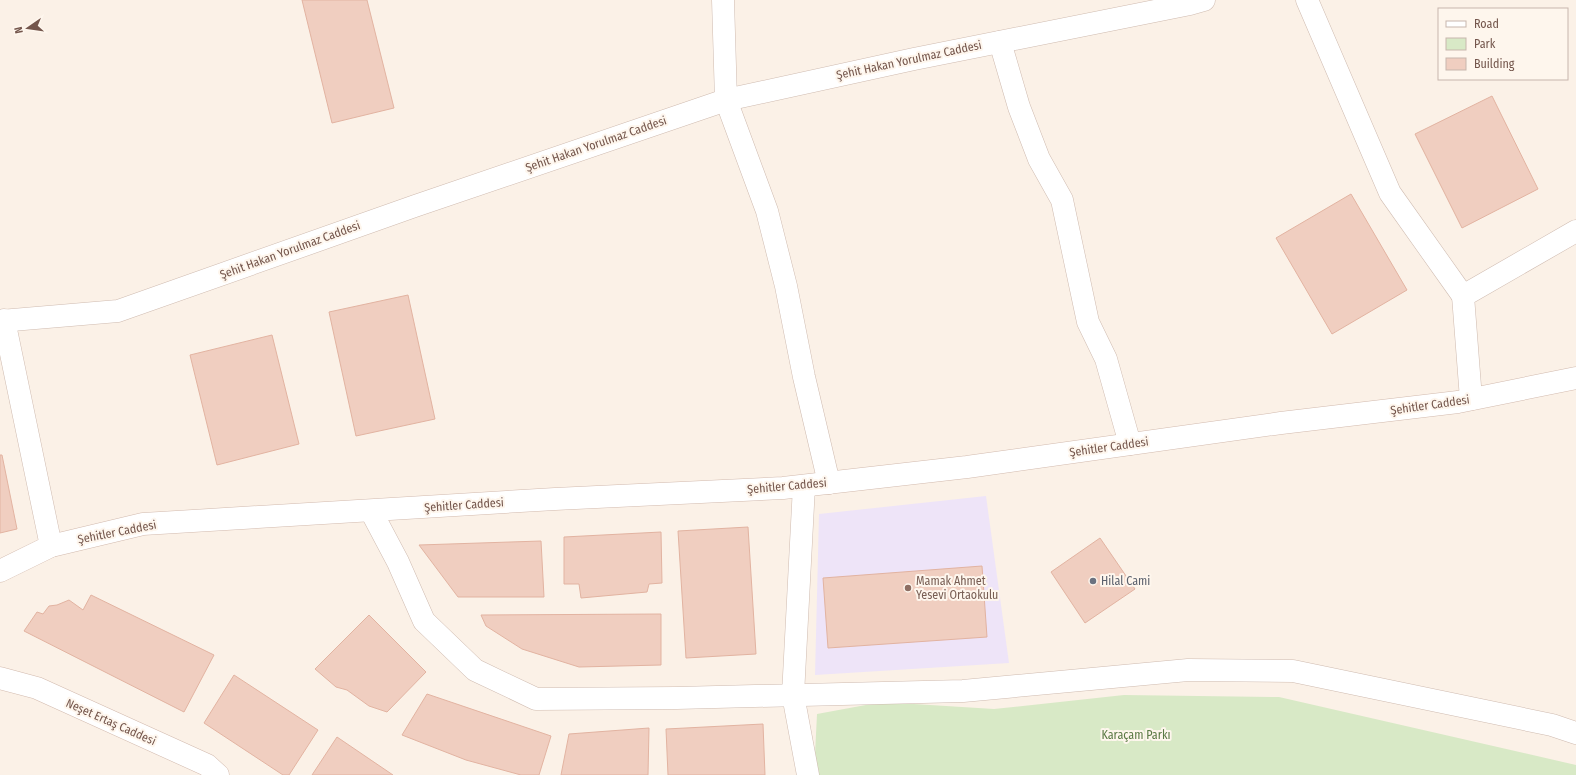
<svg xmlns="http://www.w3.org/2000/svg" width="1576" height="775" viewBox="0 0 1576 775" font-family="'Fira Sans Condensed',sans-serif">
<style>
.education{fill:#eee4f8}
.green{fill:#d8e9c6}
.building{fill:#f0cec0;stroke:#e2b3a1}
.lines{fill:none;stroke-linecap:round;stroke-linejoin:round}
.street-casing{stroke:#cfbbb0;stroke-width:23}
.secondary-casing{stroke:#d2baae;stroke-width:23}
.street{stroke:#fff;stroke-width:22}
.secondary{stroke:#fff;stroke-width:22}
.worship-dot{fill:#6b7280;stroke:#fef6ed;stroke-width:1.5}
.education-dot{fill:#8d6e63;stroke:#fef6ed;stroke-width:1.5}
.labels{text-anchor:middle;stroke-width:4;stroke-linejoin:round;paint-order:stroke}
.street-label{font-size:12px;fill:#74564c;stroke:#fef6ed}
.education-label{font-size:12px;fill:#785e54;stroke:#fef6ed;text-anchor:start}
.worship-label{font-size:12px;fill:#5b616d;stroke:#fef6ed;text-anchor:start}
.park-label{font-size:12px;fill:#5a7944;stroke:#fef6ed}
</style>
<rect width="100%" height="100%" fill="#fbf1e7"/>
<path class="education" d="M986 496 1009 663 815 675 819 514Z"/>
<path class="green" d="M1124 695 1279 697 1576 765V775H814L817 714 882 702 994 709Z"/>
<g class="building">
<path d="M302 0H367L394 108 332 123Z"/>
<path d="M1492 96 1538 189 1462 228 1415 134Z"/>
<path d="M1351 194 1407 290 1332 334 1276 238Z"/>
<path d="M408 295 435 419 356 436 329 312Z"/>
<path d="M272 335 299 444 217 465 190 355Z"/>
<path d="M0 455H2L17 529 0 533Z"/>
<path d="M748 527 756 654 686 658 678 531Z"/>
<path d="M661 532 662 583 649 584 647 592 581 598 579 584H564V537Z"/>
<path d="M1100 538 1135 589 1085 623 1051 572Z"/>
<path d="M541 541 544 597H458L419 545Z"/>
<path d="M982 566 987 637 828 648 823 578Z"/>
<path d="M91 595 214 655 184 712 24 631 37 612 43 614 49 606 57 605 69 600 83 610Z"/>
<path d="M661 614V665L579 667 522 649 486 626 481 615Z"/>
<path d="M369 615 426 672 387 712 369 706 347 690 336 687 315 669Z"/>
<path d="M234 675 318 730 289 775H283L204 723Z"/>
<path d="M427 694 551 736 539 775H521L466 760 402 735Z"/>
<path d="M763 724 765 775H668L666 729Z"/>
<path d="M649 728 648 775H561L569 734Z"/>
<path d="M337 737 393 775H312Z"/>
</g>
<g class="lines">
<defs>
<g id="street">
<path d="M723 0 726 100 767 211 786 286 804 377 829 483"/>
<path d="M1307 0 1390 193 1463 296"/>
<path d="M1000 42 1019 107 1039 159 1062 200 1088 322 1106 359 1130 444"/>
<path d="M4 320 51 546"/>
<path d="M0 321 118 311 415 206 726 100 914 59 1190 4 1204 0"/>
<path d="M1471 399 1463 296 1576 231"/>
<path d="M804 486 793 695 808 775"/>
<path d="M371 511 398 562 424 621 475 670 536 699 677 698 963 691 1188 670 1293 671 1552 725 1576 733"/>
</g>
<g id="secondary">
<path d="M0 571 51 546 143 524 555 499 783 488 967 467 1281 423 1458 402 1576 378"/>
<path d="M0 678 37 688 207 765 218 775"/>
</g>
</defs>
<use href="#street" class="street-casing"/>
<use href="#secondary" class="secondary-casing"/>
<use href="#street" class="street"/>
<use href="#secondary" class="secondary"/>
</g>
<circle class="worship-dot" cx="1093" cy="581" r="4"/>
<circle class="education-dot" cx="908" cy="588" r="4"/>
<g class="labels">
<g class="street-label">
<text transform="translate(909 60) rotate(-12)" y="4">Şehit Hakan Yorulmaz Caddesi</text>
<text transform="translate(596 144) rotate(-19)" y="4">Şehit Hakan Yorulmaz Caddesi</text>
<text transform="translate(290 250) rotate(-20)" y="4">Şehit Hakan Yorulmaz Caddesi</text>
<text transform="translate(1430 405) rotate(-8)" y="4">Şehitler Caddesi</text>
<text transform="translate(1109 447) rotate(-8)" y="4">Şehitler Caddesi</text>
<text transform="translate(787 486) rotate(-5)" y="4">Şehitler Caddesi</text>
<text transform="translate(464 505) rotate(-4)" y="4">Şehitler Caddesi</text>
<text transform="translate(117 532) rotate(-11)" y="4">Şehitler Caddesi</text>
<text transform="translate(111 722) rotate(24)" y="4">Neşet Ertaş Caddesi</text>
</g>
<g class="education-label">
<text x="916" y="585">Mamak Ahmet<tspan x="916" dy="14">Yesevi Ortaokulu</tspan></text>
</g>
<g class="worship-label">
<text x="1101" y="585">Hilal Cami</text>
</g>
<g class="park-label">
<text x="1136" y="739">Karaçam Parkı</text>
</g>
</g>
<rect x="1438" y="8" width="130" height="72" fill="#fef6ed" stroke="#c7b6ad"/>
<rect x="1446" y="21" width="20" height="6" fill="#ffffff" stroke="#c7b6ad"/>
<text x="1474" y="28" font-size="12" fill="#74564c">Road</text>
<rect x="1446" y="38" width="20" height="12" fill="#d8e9c6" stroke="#c7b6ad"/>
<text x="1474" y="48" font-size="12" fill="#74564c">Park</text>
<rect x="1446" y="58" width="20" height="12" fill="#f0cec0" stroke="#c7b6ad"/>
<text x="1474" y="68" font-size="12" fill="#74564c">Building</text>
<g transform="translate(28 28) rotate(257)" stroke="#fef6ed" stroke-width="3" paint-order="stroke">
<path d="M0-3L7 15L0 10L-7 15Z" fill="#74564c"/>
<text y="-6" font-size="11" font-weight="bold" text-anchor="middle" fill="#74564c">N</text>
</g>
</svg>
